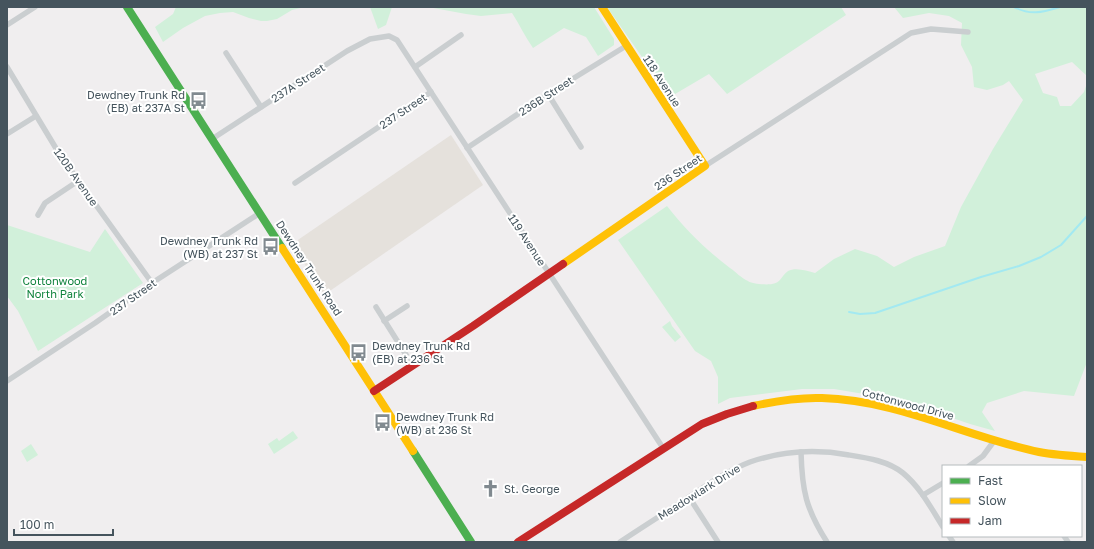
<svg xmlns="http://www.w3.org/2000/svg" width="1094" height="549" viewBox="0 0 1094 549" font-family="'Golos Text',sans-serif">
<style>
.commercial{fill:#e5e1dc}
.green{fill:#d1f0da}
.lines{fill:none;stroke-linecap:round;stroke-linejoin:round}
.stream{stroke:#a3e9f1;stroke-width:2}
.street{stroke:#caced0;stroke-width:5.5}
.fast{stroke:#4caf50;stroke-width:8}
.slow{stroke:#ffc107;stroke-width:8}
.jam{stroke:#c62828;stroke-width:8}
.labels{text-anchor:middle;stroke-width:4;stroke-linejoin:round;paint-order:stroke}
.street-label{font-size:11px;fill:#45545d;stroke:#fff}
.poi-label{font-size:11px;fill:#45545d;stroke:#fff;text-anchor:start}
.park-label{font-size:11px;fill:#10833d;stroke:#fff}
</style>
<rect width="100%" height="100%" fill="#f0eeef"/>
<path class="commercial" d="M451 135 483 185 324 295 292 244Z"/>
<g class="green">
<path d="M176 7H305L292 10 277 19 267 21H261L249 18 233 12 220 13 205 16 183 28 163 42 155 27 173 14Z"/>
<path d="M370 7H392L386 25 378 29Z"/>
<path d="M428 7H594L614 39V45L598 56 586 37 564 28 533 48C525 37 520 25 512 13L481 16 466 14Z"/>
<path d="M607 7H841L846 15 727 94 709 74 670 97Z"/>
<path d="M894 7H1087V76L1072 62 1035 74 1043 93 1057 97 1060 106H1071L1084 92 1087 83V362L1074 396 1024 391 987 403 982 412 995 431 970 424 929 410 882 397 834 389H802L730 398 718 404V377L711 361 695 351 618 240 667 206C686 230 705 249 730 268 736 272 741 278 748 281 751 284 767 285 772 284 781 283 781 276 788 271 796 267 807 271 815 273L834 259 855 249 877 256 894 267 914 257 945 246 961 207 993 149 1023 100 1009 81 1003 85 987 90 974 87 972 67 961 45 962 23 949 16 929 13 903 18Z"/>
<path d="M7 225 90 252 105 229 143 283 38 351 18 311 7 296Z"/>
<path d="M670 321 672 326 681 337 675 342 662 327Z"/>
<path d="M293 431 298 438 274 454 268 444 277 438 279 441Z"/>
<path d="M31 444 38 455 27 462 21 451Z"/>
</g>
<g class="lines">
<g class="stream">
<path d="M1014 7C1031 16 1043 12 1060 7"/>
<path d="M849 312 860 314 875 313 981 277 1019 266 1041 257 1061 245 1087 216"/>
</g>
<g class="street">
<path d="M7 25 35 7"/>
<path d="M226 53 261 107"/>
<path d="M7 67 60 155 152 283"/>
<path d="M415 67 461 35"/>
<path d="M548 94 581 147"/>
<path d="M7 134 36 116"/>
<path d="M212 139 347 51 370 39 389 36 397 40 663 448"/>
<path d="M467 148 548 94 626 46"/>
<path d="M705 166 911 33 931 29 968 32"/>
<path d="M295 183 431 92"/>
<path d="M38 215 45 203 78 181"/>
<path d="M376 307 413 366"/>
<path d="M384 321 407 306"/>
<path d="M7 381 95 323 152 283 260 213"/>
<path d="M801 452C802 491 806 509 827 542"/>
<path d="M969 466 983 456 994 441"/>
<path d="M923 495 943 483"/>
<path d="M689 497 718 542"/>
<path d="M949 536 953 542"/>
<path d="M1064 536 1068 542"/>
<path d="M620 542C644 526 668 511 692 495 710 483 729 470 750 462 782 451 816 449 849 455 868 458 888 461 903 473 921 488 931 508 943 527"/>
</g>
<g class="fast">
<path d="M127 7 282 248"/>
<path d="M413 451 471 542"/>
</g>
<g class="slow">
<path d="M282 248 413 451"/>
<path d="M563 264 705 166 602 7"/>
<path d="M753 406C776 401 798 397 822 398 898 400 966 437 1039 452 1055 455 1071 456 1087 457"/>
</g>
<g class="jam">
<path d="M374 391 473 326 563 264"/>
<path d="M518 542 702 424 727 414 753 406"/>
</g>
</g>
<defs>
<symbol id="bus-bare" viewBox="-9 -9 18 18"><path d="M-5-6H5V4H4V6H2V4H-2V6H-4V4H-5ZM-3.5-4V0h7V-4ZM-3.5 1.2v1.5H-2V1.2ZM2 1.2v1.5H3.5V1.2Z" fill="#818a90" stroke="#fff" stroke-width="2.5" paint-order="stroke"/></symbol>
<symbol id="church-bare" viewBox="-9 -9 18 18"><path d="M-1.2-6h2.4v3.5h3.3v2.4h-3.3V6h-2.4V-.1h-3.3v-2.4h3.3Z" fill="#818a90" stroke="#fff" stroke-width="2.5" paint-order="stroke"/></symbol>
</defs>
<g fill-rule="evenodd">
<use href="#bus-bare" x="186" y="88" width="25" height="25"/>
<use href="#bus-bare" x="258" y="234" width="25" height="25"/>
<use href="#bus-bare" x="346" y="340" width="25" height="25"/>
<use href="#bus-bare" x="370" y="410" width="25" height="25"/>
<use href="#church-bare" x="478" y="476" width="25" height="25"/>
</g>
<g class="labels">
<g class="street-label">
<text transform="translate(662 81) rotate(57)" y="4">118 Avenue</text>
<text transform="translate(298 83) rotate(-33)" y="4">237A Street</text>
<text transform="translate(546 96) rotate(-33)" y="4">236B Street</text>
<text transform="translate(403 111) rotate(-34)" y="4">237 Street</text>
<text transform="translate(678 172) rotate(-34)" y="4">236 Street</text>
<text transform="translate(76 177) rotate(55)" y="4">120B Avenue</text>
<text transform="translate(527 240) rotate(57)" y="4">119 Avenue</text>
<text transform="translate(309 268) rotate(57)" y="4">Dewdney Trunk Road</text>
<text transform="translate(133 297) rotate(-35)" y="4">237 Street</text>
<text transform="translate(908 404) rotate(15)" y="4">Cottonwood Drive</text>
<text transform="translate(699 492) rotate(-32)" y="4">Meadowlark Drive</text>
</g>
<g class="poi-label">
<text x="185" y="99" text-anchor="end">Dewdney Trunk Rd<tspan x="185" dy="13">(EB) at 237A St</tspan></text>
<text x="258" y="245" text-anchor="end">Dewdney Trunk Rd<tspan x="258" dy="13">(WB) at 237 St</tspan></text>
<text x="372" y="350">Dewdney Trunk Rd<tspan x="372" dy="13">(EB) at 236 St</tspan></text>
<text x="396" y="421">Dewdney Trunk Rd<tspan x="396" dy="13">(WB) at 236 St</tspan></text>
<text x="504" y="493">St. George</text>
</g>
<g class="park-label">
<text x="55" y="285">Cottonwood<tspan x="55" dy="13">North Park</tspan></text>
</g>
</g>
<rect width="1094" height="549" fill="none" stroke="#45545d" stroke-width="16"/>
<rect x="942" y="465" width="140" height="72" fill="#ffffff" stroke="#b5bbbe"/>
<rect x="950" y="478" width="20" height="6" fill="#4caf50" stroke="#b5bbbe"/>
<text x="978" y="485" font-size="12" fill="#45545d">Fast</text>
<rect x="950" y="498" width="20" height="6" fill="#ffc107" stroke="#b5bbbe"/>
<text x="978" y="505" font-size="12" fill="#45545d">Slow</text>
<rect x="950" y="518" width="20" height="6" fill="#c62828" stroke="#b5bbbe"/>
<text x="978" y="525" font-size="12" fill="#45545d">Jam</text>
<path d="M14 529v6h99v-6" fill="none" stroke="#45545d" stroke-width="2"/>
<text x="20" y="529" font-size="12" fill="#45545d" stroke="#ffffff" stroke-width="3" paint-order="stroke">100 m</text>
</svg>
